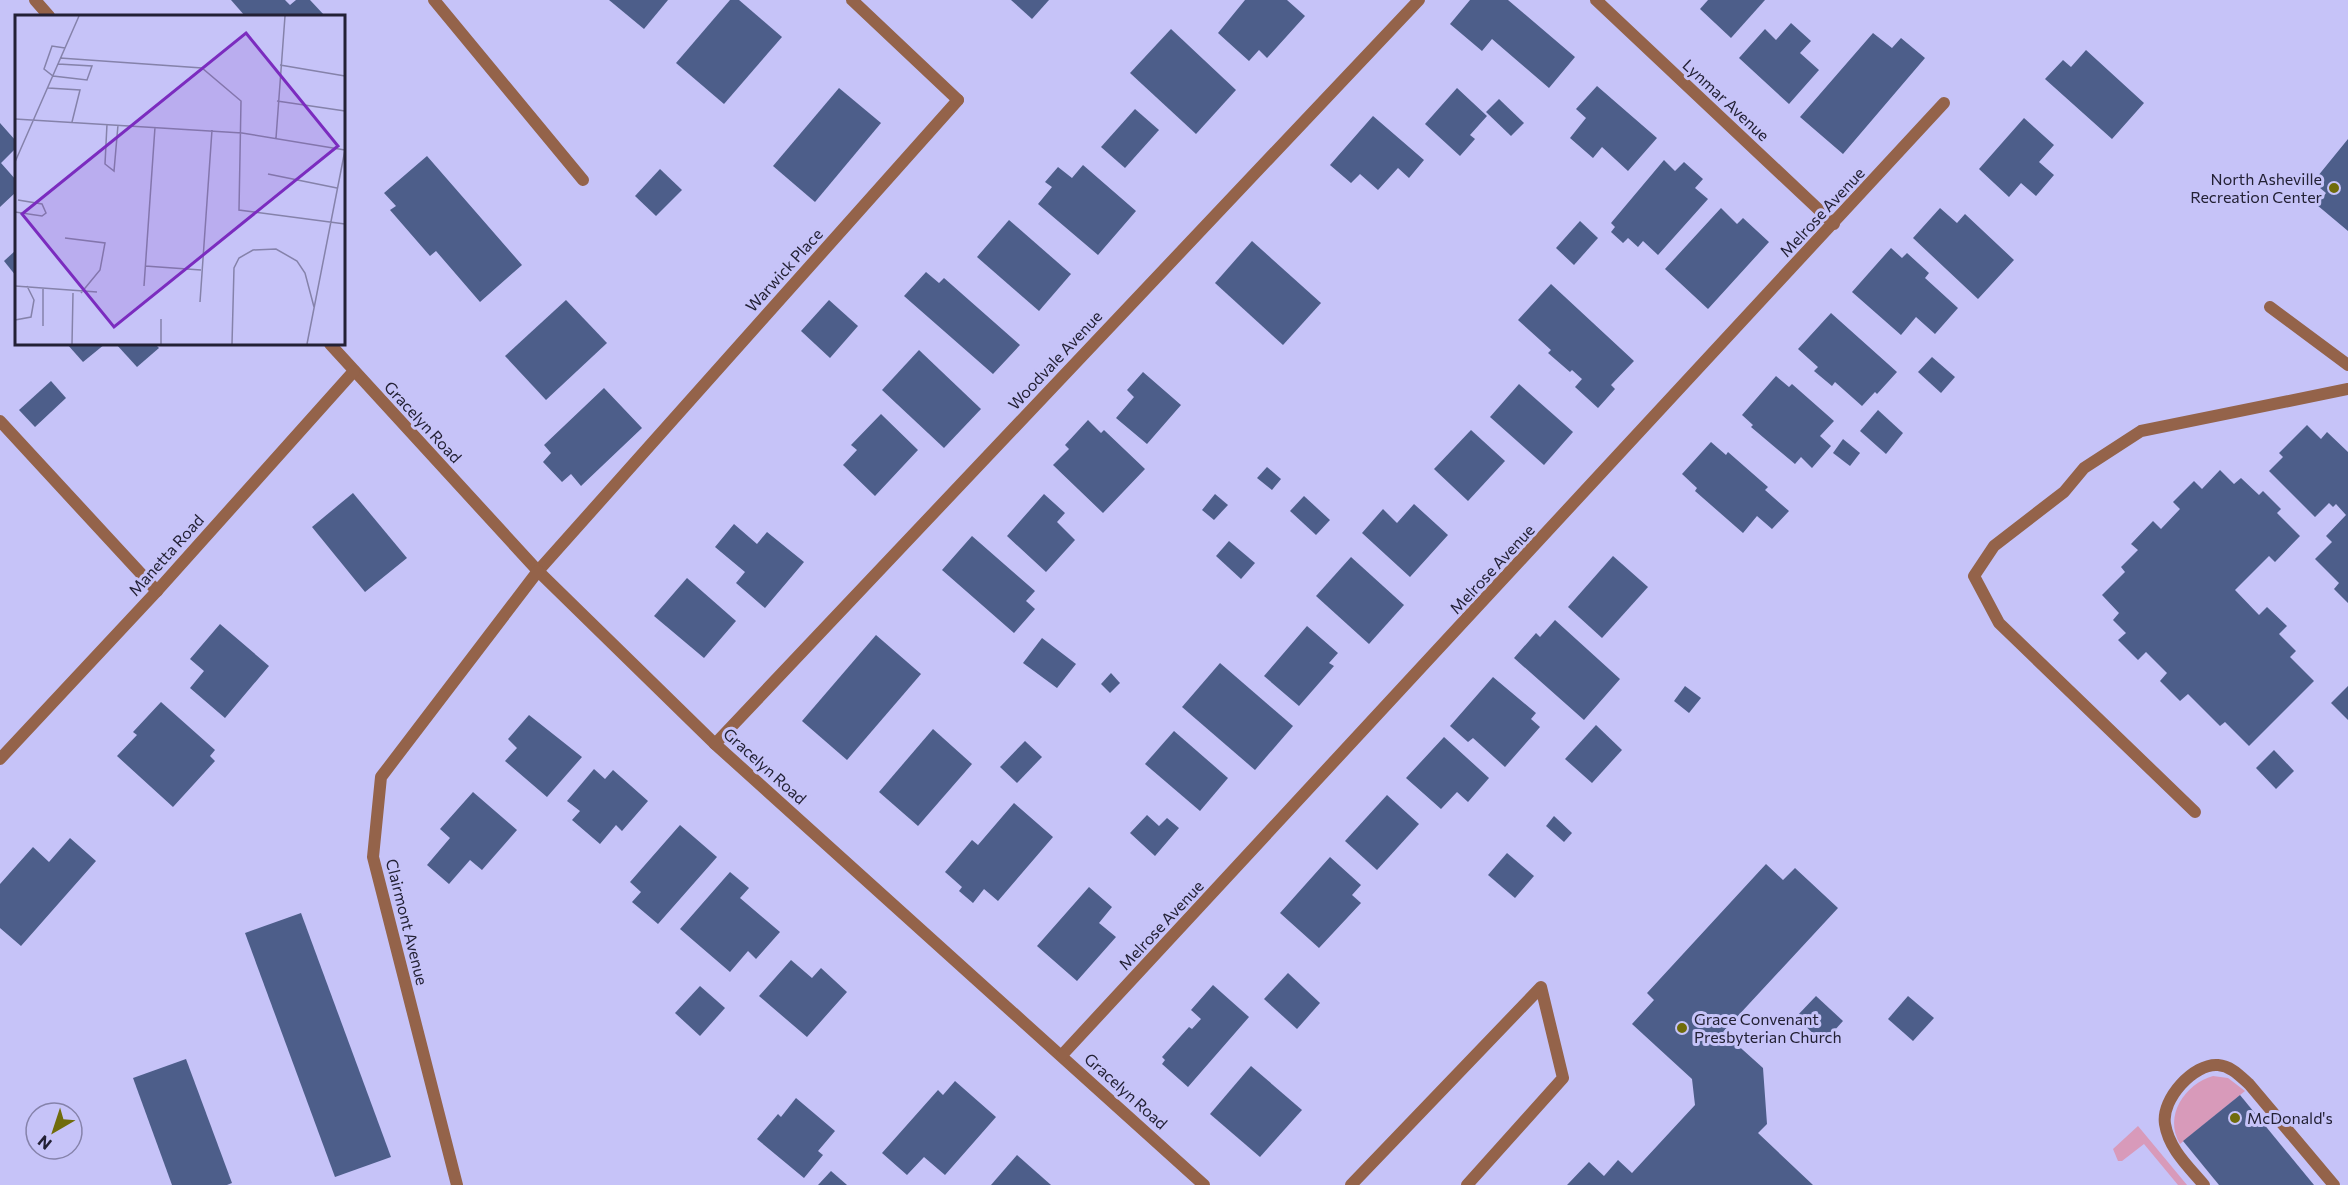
<svg xmlns="http://www.w3.org/2000/svg" width="2348" height="1185" viewBox="0 0 2348 1185" font-family="Commissioner,sans-serif">
<style>
.green{fill:#d89aba}
.building{fill:#4d5e8a}
.lines{fill:none;stroke-linecap:round;stroke-linejoin:round}
.lane{stroke:#94634a;stroke-width:12}
.street{stroke:#94634a;stroke-width:12}
.poi-dot{fill:#706c0b;stroke:#c6c3f8;stroke-width:2}
.labels{text-anchor:middle;stroke-width:6;stroke-linejoin:round;paint-order:stroke}
.street-label{font-size:16px;fill:#232135;stroke:#c6c3f8}
.poi-label{font-size:16px;fill:#232135;stroke:#c6c3f8;text-anchor:start}
.inset-road{fill:none;stroke:#8582aa;stroke-width:1.5}
.view{fill:#7b2cbf;fill-opacity:0.15;stroke:#7b2cbf;stroke-width:3}
.inset-edge{fill:none;stroke:#232135;stroke-width:3}
</style>
<rect width="100%" height="100%" fill="#c6c3f8"/>
<g class="green">
<path d="M2213 1076 2228 1078 2245 1091 2180 1144C2163 1116 2185 1084 2213 1076Z"/>
<path d="M2138 1126 2187 1185H2178L2144 1144 2122 1161H2118L2113 1149Z"/>
</g>
<g class="building">
<path d="M231 0H285L290 5 296 0H310L325 16H245Z"/>
<path d="M609 0H668L644 29Z"/>
<path d="M730 0H739L782 37 724 104 676 63Z"/>
<path d="M1011 0H1049L1032 19Z"/>
<path d="M1245 0H1287L1305 16 1267 58 1259 50 1249 61 1218 33Z"/>
<path d="M1470 0H1508L1575 57 1549 88 1492 39 1482 51 1450 24Z"/>
<path d="M1708 0H1765L1731 38 1700 9Z"/>
<path d="M1791 23 1811 41 1800 53 1819 70 1789 104 1739 58 1765 29 1776 40Z"/>
<path d="M1171 29 1236 90 1196 134 1130 73Z"/>
<path d="M1873 33 1892 48 1901 38 1925 58 1843 154 1800 117Z"/>
<path d="M2086 50 2144 103 2112 139 2045 79 2063 60 2071 67Z"/>
<path d="M1597 86 1657 138 1628 171 1602 147 1593 158 1570 138 1586 118 1576 109Z"/>
<path d="M839 88 881 123 815 202 773 166Z"/>
<path d="M1457 88 1487 116 1470 135 1475 139 1460 156 1425 124Z"/>
<path d="M1499 99 1524 123 1511 136 1486 112Z"/>
<path d="M1135 109 1159 130 1125 168 1101 147Z"/>
<path d="M1373 116 1424 160 1409 178 1398 168 1378 190 1360 174 1351 183 1330 165Z"/>
<path d="M2024 118 2054 145 2039 162 2054 175 2036 196 2021 183 2009 197 1979 169Z"/>
<path d="M0 123 16 141V148L1 163 16 180V192L0 207Z"/>
<path d="M2348 139V231L2317 205 2326 193 2313 182Z"/>
<path d="M427 156 522 265 480 302 436 251 430 256 390 210 396 206 384 193Z"/>
<path d="M1664 160 1675 171 1684 162 1703 179 1695 188 1708 199 1658 255 1643 241 1638 247 1628 238 1623 243 1611 232 1615 227 1611 223Z"/>
<path d="M1083 165 1136 211 1098 255 1038 204 1052 187 1045 182 1058 167 1072 178Z"/>
<path d="M660 169 682 190 656 216 635 196Z"/>
<path d="M1721 208 1737 224 1743 218 1769 242 1708 309 1665 269Z"/>
<path d="M1940 208 1957 223 1965 214 2014 260 1978 299 1913 238Z"/>
<path d="M1009 220 1071 274 1039 311 977 257Z"/>
<path d="M1580 221 1598 238 1574 265 1556 248Z"/>
<path d="M1252 241 1321 303 1283 345 1215 283Z"/>
<path d="M1891 248 1902 258 1907 253 1929 273 1925 278 1958 308 1935 334 1916 317 1901 335 1852 292Z"/>
<path d="M16 250V276L4 261Z"/>
<path d="M926 272 939 283 944 278 1020 345 993 374 904 296Z"/>
<path d="M1551 284 1634 361 1611 385 1615 389 1598 408 1575 387 1582 379 1572 370 1570 372 1548 353 1551 350 1518 320Z"/>
<path d="M566 300 607 343 546 400 505 356Z"/>
<path d="M829 300 858 326 830 358 801 331Z"/>
<path d="M1831 313 1897 372 1877 394 1875 392 1862 406 1835 382 1832 386 1814 371 1818 367 1798 349Z"/>
<path d="M67 344H105L83 362Z"/>
<path d="M116 344H155L159 348 137 367Z"/>
<path d="M919 350 981 409 944 448 882 390Z"/>
<path d="M1932 357 1955 377 1941 393 1918 372Z"/>
<path d="M1143 372 1181 405 1147 444 1116 418 1134 397 1127 390Z"/>
<path d="M1776 376 1789 387 1792 384 1834 421 1820 436 1831 446 1812 468 1801 457 1795 464 1751 427 1753 425 1742 415Z"/>
<path d="M51 381 66 398 35 427 19 410Z"/>
<path d="M1519 384 1573 432 1544 465 1490 417Z"/>
<path d="M604 388 642 428 581 486 571 474 562 482 543 462 551 453 544 445Z"/>
<path d="M1878 410 1903 433 1886 454 1860 431Z"/>
<path d="M881 414 918 450 875 496 843 465 857 450 851 445Z"/>
<path d="M1088 420 1101 433 1104 430 1145 469 1103 513 1053 465 1069 449 1065 445Z"/>
<path d="M2307 425 2321 439 2327 432 2348 452V603L2334 589 2339 583 2315 559 2332 542 2326 536 2346 515 2336 504 2333 507 2329 503 2315 517 2269 471 2283 457 2279 453Z"/>
<path d="M1471 430 1505 461 1468 501 1434 469Z"/>
<path d="M1843 439 1860 453 1850 466 1833 453Z"/>
<path d="M1711 442 1726 455 1728 452 1768 487 1765 490 1789 511 1772 529 1757 516 1743 533 1695 491 1697 488 1682 474Z"/>
<path d="M1267 467 1281 479 1272 490 1257 478Z"/>
<path d="M2220 470 2234 484 2241 478 2259 495 2263 491 2281 509 2277 513 2300 536 2275 562 2269 556 2235 590 2259 615 2267 607 2287 626 2279 634 2296 651 2290 657 2314 681 2249 746 2225 722 2220 726 2188 694 2180 701 2160 681 2167 673 2146 652 2138 660 2118 640 2126 633 2113 620 2119 613 2102 595 2125 572 2121 567 2138 550 2131 544 2153 521 2161 529 2180 509 2173 502 2194 481 2202 489Z"/>
<path d="M353 493 407 558 365 592 312 527Z"/>
<path d="M1044 494 1065 513 1057 522 1075 540 1046 572 1007 536Z"/>
<path d="M1215 494 1228 505 1214 520 1202 510Z"/>
<path d="M1304 496 1330 520 1316 535 1290 511Z"/>
<path d="M1414 504 1448 535 1410 577 1362 533 1383 509 1397 523Z"/>
<path d="M734 524 757 544 767 532 804 562 765 608 736 583 745 572 715 547Z"/>
<path d="M972 536 1035 591 1026 601 1035 609 1014 633 942 570Z"/>
<path d="M1229 541 1255 563 1241 579 1216 556Z"/>
<path d="M1613 556 1648 587 1602 638 1568 607Z"/>
<path d="M1351 557 1404 605 1369 644 1316 596Z"/>
<path d="M687 578 736 621 704 658 654 616Z"/>
<path d="M1555 620 1620 679 1584 720 1514 658 1536 633 1540 637Z"/>
<path d="M220 624 269 666 225 718 190 688 204 671 190 659Z"/>
<path d="M1307 626 1338 653 1329 663 1334 666 1299 706 1264 676Z"/>
<path d="M876 635 921 674 847 760 802 721Z"/>
<path d="M1042 638 1076 664 1057 688 1023 663Z"/>
<path d="M1220 663 1293 726 1255 770 1182 707Z"/>
<path d="M1111 673 1120 683 1110 693 1101 684Z"/>
<path d="M1493 677 1536 713 1531 719 1540 727 1505 767 1473 738 1468 742 1450 726Z"/>
<path d="M1685 686 1701 698 1689 713 1674 701Z"/>
<path d="M2348 686V720L2331 703Z"/>
<path d="M161 702 215 750 210 756 215 761 173 807 117 756 137 735 133 732Z"/>
<path d="M529 715 582 757 547 797 505 761 517 748 508 739Z"/>
<path d="M1596 725 1622 750 1592 783 1565 759Z"/>
<path d="M933 729 972 764 918 826 879 792Z"/>
<path d="M1174 731 1228 778 1200 811 1145 764Z"/>
<path d="M1444 737 1489 778 1468 802 1457 792 1441 809 1406 778Z"/>
<path d="M1025 741 1042 757 1017 783 1000 767Z"/>
<path d="M2274 750 2294 771 2276 789 2256 768Z"/>
<path d="M594 769 605 779 613 770 648 801 622 831 616 825 600 844 572 820 580 811 567 801Z"/>
<path d="M473 792 517 830 482 870 470 860 449 884 427 865 450 838 440 829Z"/>
<path d="M1387 795 1419 824 1377 870 1345 841Z"/>
<path d="M1014 803 1053 837 998 901 984 889 973 903 959 891 962 887 945 872 972 840 978 845Z"/>
<path d="M1147 815 1159 826 1167 818 1179 828 1155 856 1130 833Z"/>
<path d="M1554 816 1572 833 1564 842 1546 826Z"/>
<path d="M680 825 717 857 658 924 632 902 641 892 630 882Z"/>
<path d="M70 838 96 861 21 946 0 928V884L33 847 49 862Z"/>
<path d="M1507 853 1534 876 1515 898 1488 875Z"/>
<path d="M1330 857 1361 885 1352 895 1361 903 1319 948 1280 913Z"/>
<path d="M1766 864 1783 880 1795 868 1838 908 1723 1032 1763 1068 1767 1124 1758 1133 1813 1185H1567L1589 1162 1604 1176 1618 1160 1632 1173 1695 1105 1692 1079 1632 1024 1654 1000 1647 993Z"/>
<path d="M730 872 749 888 740 898 780 932 756 959 748 951 730 972 680 929Z"/>
<path d="M1089 887 1112 907 1099 923 1116 937 1077 981 1037 946Z"/>
<path d="M301 913 391 1157 335 1177 245 933Z"/>
<path d="M791 960 812 978 821 968 847 992 807 1037 759 996Z"/>
<path d="M1288 973 1320 1003 1297 1029 1264 999Z"/>
<path d="M1213 985 1249 1017 1188 1087 1162 1064 1165 1060 1162 1057 1189 1027 1192 1029 1201 1019 1191 1010Z"/>
<path d="M700 986 725 1008 700 1036 675 1013Z"/>
<path d="M1816 996 1843 1021 1823 1043 1796 1017Z"/>
<path d="M1908 996 1934 1018 1913 1041 1888 1019Z"/>
<path d="M186 1059 232 1183 227 1185H172L133 1078Z"/>
<path d="M1251 1066 1302 1110 1260 1157 1210 1114Z"/>
<path d="M955 1081 996 1117 945 1175 924 1157 907 1175 882 1153 938 1090 943 1095Z"/>
<path d="M2240 1095 2314 1185H2219L2183 1141Z"/>
<path d="M796 1098 835 1131 818 1151 823 1155 804 1178 757 1139 778 1114 781 1117Z"/>
<path d="M1017 1155 1051 1185H991Z"/>
<path d="M831 1171 847 1185H818Z"/>
</g>
<g class="lines">
<g class="lane">
<path d="M434 0 583 180"/>
<path d="M0 421 157 591"/>
<path d="M538 571 958 100"/>
<path d="M2195 812 1999 623 1974 576 1994 546 2064 492 2084 468 2141 431 2348 389"/>
<path d="M1351 1185 1541 987 1563 1078 1467 1185"/>
<path d="M2204 1185C2188 1166 2169 1149 2165 1124 2161 1099 2194 1063 2218 1065 2231 1066 2240 1076 2249 1084L2334 1185"/>
</g>
<g class="street">
<path d="M35 0 49 16"/>
<path d="M852 0 958 100"/>
<path d="M1596 0 1834 224"/>
<path d="M2270 307 2348 365"/>
<path d="M330 344 538 571 715 744 1204 1185"/>
<path d="M715 744 1419 0"/>
<path d="M0 759 157 591 354 371"/>
<path d="M1062 1055 1944 103"/>
<path d="M457 1185 373 857 381 777 538 571"/>
</g>
</g>
<g class="poi-dot">
<circle cx="2334" cy="188" r="6"/>
<circle cx="1682" cy="1028" r="6"/>
<circle cx="2235" cy="1118" r="6"/>
</g>
<g class="labels">
<g class="street-label">
<text transform="translate(1726 100) rotate(43)" y="6">Lynmar Avenue</text>
<text transform="translate(1822 212) rotate(-47)" y="6">Melrose Avenue</text>
<text transform="translate(784 270) rotate(-48)" y="6">Warwick Place</text>
<text transform="translate(1055 360) rotate(-47)" y="6">Woodvale Avenue</text>
<text transform="translate(423 422) rotate(47)" y="6">Gracelyn Road</text>
<text transform="translate(166 555) rotate(-48)" y="6">Manetta Road</text>
<text transform="translate(1492 569) rotate(-47)" y="6">Melrose Avenue</text>
<text transform="translate(765 766) rotate(42)" y="6">Gracelyn Road</text>
<text transform="translate(407 922) rotate(76)" y="6">Clairmont Avenue</text>
<text transform="translate(1161 925) rotate(-47)" y="6">Melrose Avenue</text>
<text transform="translate(1126 1091) rotate(42)" y="6">Gracelyn Road</text>
</g>
<g class="poi-label">
<text x="2322" y="185" text-anchor="end">North Asheville<tspan x="2322" dy="18">Recreation Center</tspan></text>
<text x="1694" y="1025">Grace Convenant<tspan x="1694" dy="18">Presbyterian Church</tspan></text>
<text x="2247" y="1124">McDonald's</text>
</g>
</g>
<g transform="translate(15 15)">
<rect width="330" height="330" fill="#c6c3f8"/>
<path class="inset-road" d="M45 43 187 53 226 86 224 195 330 209M43 49 77 51 72 65 38 61 29 54 37 31 50 33M265 50 330 61M33 73 65 75 57 107M262 86 330 96M0 104 227 118 330 135M92 109 90 149 99 156 103 110M261 123 270 1M0 147 64 1M253 159 322 173M0 197 27 201 31 198 27 189 3 185M50 223 90 228 85 255 66 278M130 251 186 255M0 271 82 277M129 271 140 112M185 287 197 115M0 305 16 302 19 285 12 271M28 311V273M57 329 58 278M146 329V304M217 329 219 253 224 243 238 235 261 234 282 246 290 258 299 292M292 329 330 135"/>
<path class="view" d="M231 18 323 131 99 312 7 199Z"/>
<rect width="330" height="330" class="inset-edge"/>
</g>
<g transform="translate(54 1131) rotate(219)"><circle r="28" fill="#c6c3f8" stroke="#8582aa" stroke-width="1.5"/>
<path d="M0-4.5L10 22L0 15L-10 22Z" fill="#706c0b"/>
<text y="-9" font-size="16" font-weight="bold" text-anchor="middle" fill="#232135">N</text>
</g>
</svg>
